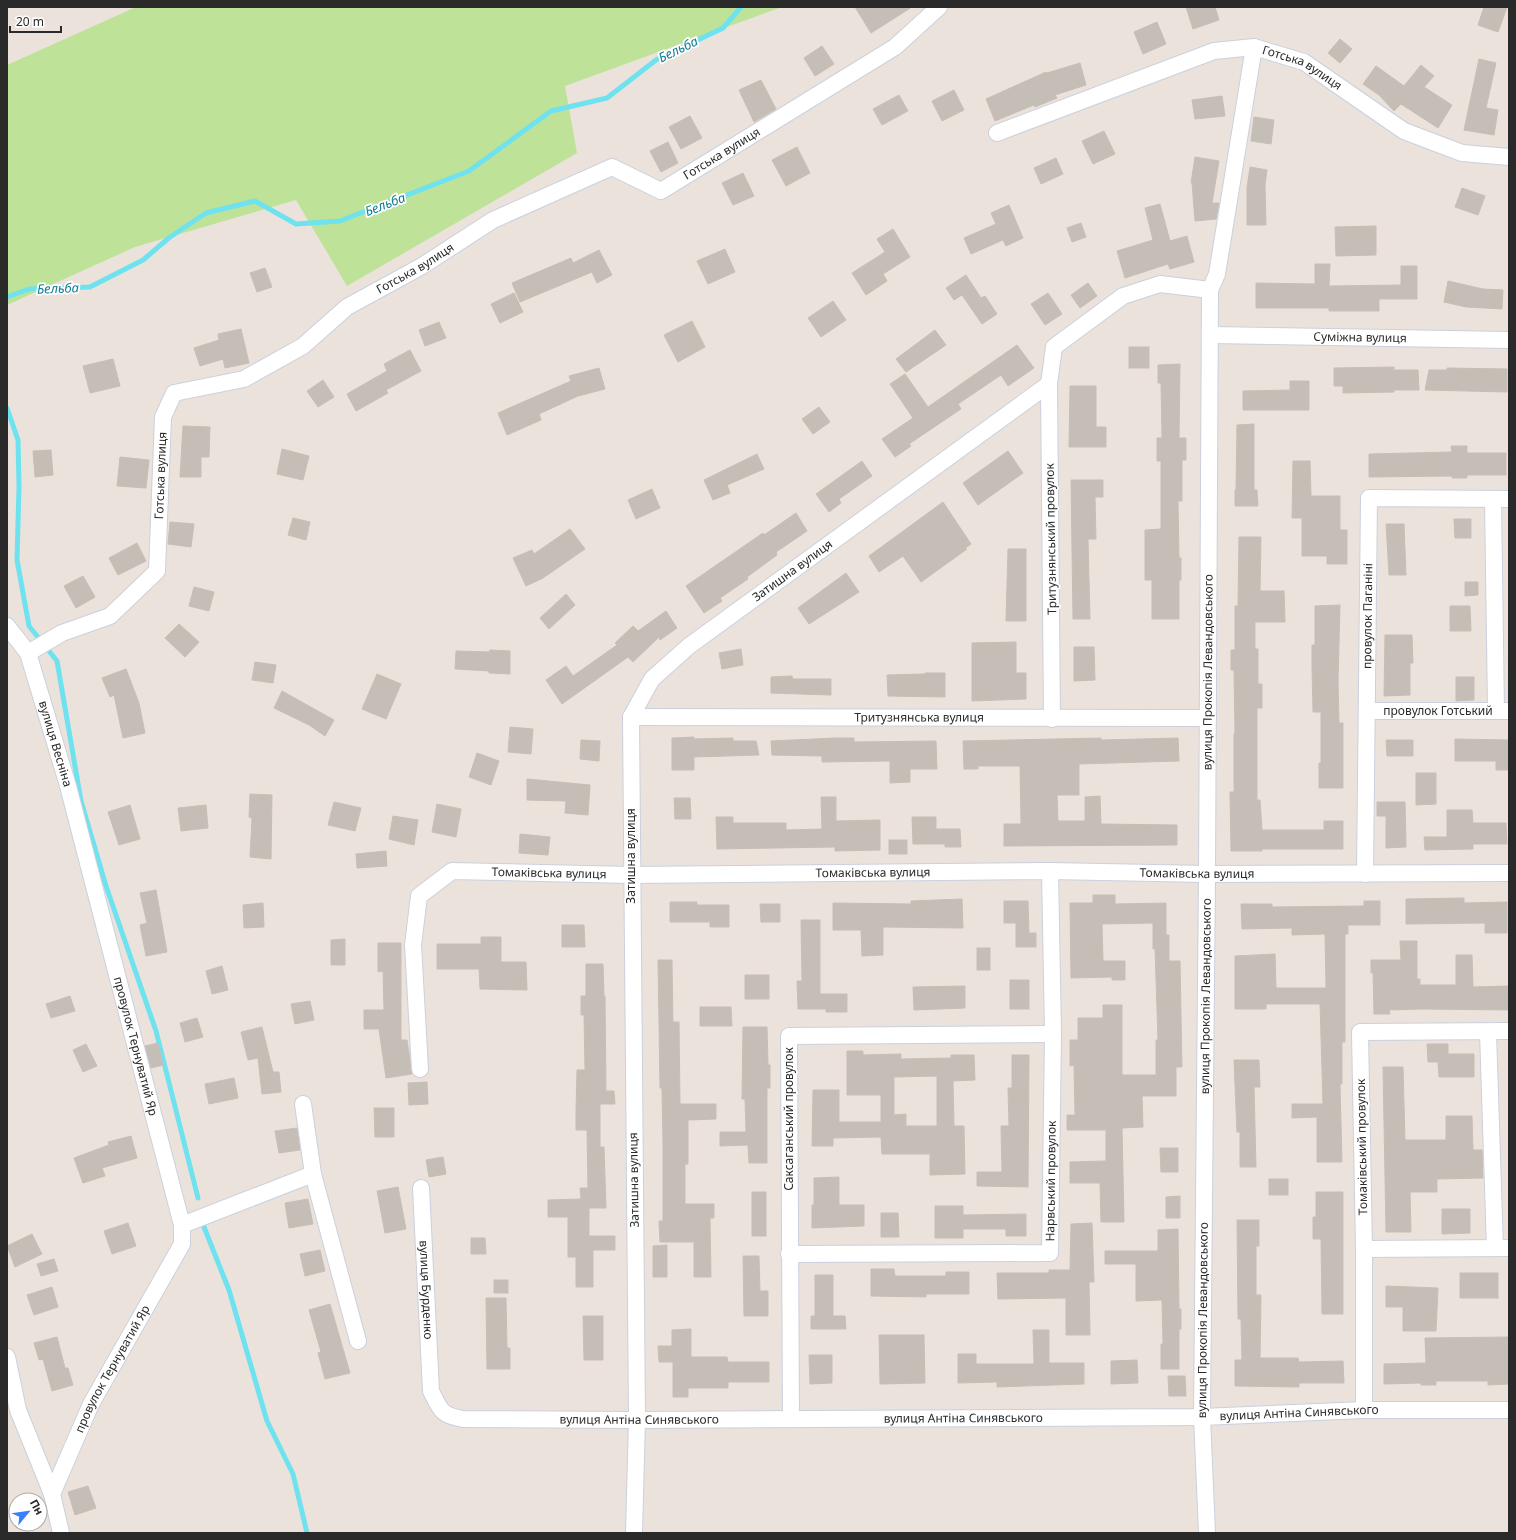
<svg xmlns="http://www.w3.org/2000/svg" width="1516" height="1540" viewBox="0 0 1516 1540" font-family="'Noto Sans',sans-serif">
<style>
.green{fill:#bee398}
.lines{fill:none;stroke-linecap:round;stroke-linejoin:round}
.stream{stroke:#6ee2ef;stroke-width:5}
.building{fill:#c4beb7;stroke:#c8beb6;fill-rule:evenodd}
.street-casing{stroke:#cad1dc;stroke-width:18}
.street{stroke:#fff;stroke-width:16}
.labels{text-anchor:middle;stroke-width:3.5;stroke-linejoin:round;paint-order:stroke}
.street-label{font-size:12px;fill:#2a2a2a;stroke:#fff}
.water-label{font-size:13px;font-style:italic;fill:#0d7c94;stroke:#fff}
</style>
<rect width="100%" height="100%" fill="#ece2dc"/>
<path class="green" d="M136 7H782L565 86 577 153 347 286 296 200 135 247 7 305V65Z"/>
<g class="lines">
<g class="stream">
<path d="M7 297 29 289 90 287 143 260 170 237 206 213 255 201 296 224 340 221 469 171 551 111 607 98 656 60 723 28 741 7"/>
<path d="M7 408 18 440 19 487 17 560 29 626 57 661 81 801 106 886 156 1031 198 1198"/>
<path d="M204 1227 229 1290 267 1421 293 1474 307 1533"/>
</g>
</g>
<g class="building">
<path d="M855 7H912L871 33Z"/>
<path d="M1186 7H1215L1219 20 1193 29Z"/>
<path d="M1484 7H1507L1498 32 1478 25Z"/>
<path d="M1157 22 1166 44 1143 54 1134 32Z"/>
<path d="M1340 39 1352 49 1340 63 1328 53Z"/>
<path d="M822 46 834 64 815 76 804 58Z"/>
<path d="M1479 59 1496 63 1486 108 1498 110 1494 135 1464 130Z"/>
<path d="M1080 63 1086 85 1055 95 1057 98 1035 107 1034 105 995 121 986 99 1046 72 1047 73Z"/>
<path d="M1421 65 1434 76 1424 87 1452 105 1438 128 1401 104 1394 111 1379 95 1363 84 1376 66 1404 86Z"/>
<path d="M761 80 776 109 754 122 739 90Z"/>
<path d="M954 90 964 110 942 121 932 101Z"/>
<path d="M899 95 908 111 882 125 873 109Z"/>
<path d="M1222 96 1225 116 1195 119 1192 100Z"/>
<path d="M690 116 702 138 681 149 669 127Z"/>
<path d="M1254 117 1274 120 1271 144 1251 141Z"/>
<path d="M1104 131 1115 154 1093 164 1082 141Z"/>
<path d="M668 142 678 163 661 172 650 151Z"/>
<path d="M797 147 810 173 786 186 772 160Z"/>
<path d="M1195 157 1219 161 1212 203H1219L1216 219 1195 221 1192 183H1191Z"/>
<path d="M1056 158 1063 174 1041 184 1034 168Z"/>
<path d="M1250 167 1267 170 1265 185 1266 225H1247V188Z"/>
<path d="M743 173 754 196 733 205 722 183Z"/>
<path d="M1462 188 1485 196 1478 215 1455 207Z"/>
<path d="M1160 204 1170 241 1187 236 1194 262 1170 269 1168 264 1125 278 1117 251 1153 240 1145 208Z"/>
<path d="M1009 205 1023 238 1006 246 1003 240 971 254 964 238 996 224 991 213Z"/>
<path d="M1081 223 1086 237 1072 242 1067 228Z"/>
<path d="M1376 226V255L1336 256 1335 227Z"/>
<path d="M893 229 910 257 883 274 887 281 866 295 852 273 885 252 877 239Z"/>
<path d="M725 249 735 272 708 284 697 261Z"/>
<path d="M599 250 612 275 597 283 592 272 520 302 512 283 571 258 573 263Z"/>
<path d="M1315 264H1330L1329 286 1401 285V266H1417V299H1379V311H1329V308H1256V283L1315 284Z"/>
<path d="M265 268 272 287 257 292 250 273Z"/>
<path d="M966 275 981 298 985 296 997 314 982 324 962 295 954 300 946 288Z"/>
<path d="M1448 281 1483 289 1503 290 1502 309 1466 307 1444 302Z"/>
<path d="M1088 283 1097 296 1080 308 1071 295Z"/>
<path d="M514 293 523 312 500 323 491 304Z"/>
<path d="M1048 293 1062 314 1045 325 1031 304Z"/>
<path d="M833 301 846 320 821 337 808 318Z"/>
<path d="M692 321 705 347 678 362 664 335Z"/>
<path d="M439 322 446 338 425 346 419 330Z"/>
<path d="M241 329 249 363 225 368 223 359 200 366 194 348 219 340 218 334Z"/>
<path d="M935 330 946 345 906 372 896 359Z"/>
<path d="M1017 345 1034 368 1008 386 1001 375 958 404 961 409 909 444 911 446 895 457 882 439 913 418 890 384 905 374 928 407Z"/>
<rect x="1129" y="347" width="20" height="21"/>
<path d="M410 350 421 371 386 390 388 393 356 411 347 394 387 371 384 364Z"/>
<path d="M113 359 120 386 90 393 83 366Z"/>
<path d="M1180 364 1179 438H1186V460H1182V501H1178L1179 558H1181V580H1179V619H1152V580H1145V530L1161 529V461H1157V438H1162L1161 383H1158V365Z"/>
<path d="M1394 367V370H1418L1419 390H1394V392L1343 393V386H1334V368Z"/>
<path d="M599 368 605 389 578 396 539 414 541 420 507 435 498 413 571 381 569 376Z"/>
<path d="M1447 368 1507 369V392L1425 390 1429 370H1447Z"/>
<path d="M323 380 334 397 318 407 307 391Z"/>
<path d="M1290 381H1309V410H1243V391L1290 390Z"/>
<path d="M1070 386H1096V427H1106V447H1069Z"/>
<path d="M819 407 830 422 813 434 802 419Z"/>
<path d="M1254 424V490H1257L1258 506H1235V490H1236L1237 425Z"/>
<path d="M183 426 210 427 209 457H201V477H180Z"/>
<path d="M1451 446H1467V453H1506V475H1467V478H1452V476L1369 477V454L1452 452Z"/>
<path d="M282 449 309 456 303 480 277 474Z"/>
<path d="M51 450 53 475 35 477 33 451Z"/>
<path d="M1008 451 1023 473 978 505 963 483Z"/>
<path d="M757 454 764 469 727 485 730 493 713 500 704 480Z"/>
<path d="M120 457 149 460 146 488 117 486Z"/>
<path d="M862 461 872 476 839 499 841 503 829 512 816 494Z"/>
<path d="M1293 461H1310L1311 496H1340V530H1347V564H1327V556H1302V518H1292Z"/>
<path d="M1071 480H1103V497H1095L1096 539H1088L1090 619H1073Z"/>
<path d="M652 489 660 508 636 519 628 500Z"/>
<path d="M943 502 971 544 964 549H967L921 582 903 556 879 572 869 556Z"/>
<path d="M796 513 807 531 776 552 777 555 747 577 748 579 720 598 722 601 704 613 686 586 763 533 764 535Z"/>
<path d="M293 518 310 522 306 540 288 535Z"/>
<path d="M1454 519H1471V538H1455Z"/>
<path d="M170 522 194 524 191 547 168 544Z"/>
<path d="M1386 524H1404L1406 575H1389Z"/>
<path d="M570 529 585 549 543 578 526 586 513 558 532 550 534 554Z"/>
<path d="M1239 537H1261L1260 591H1284L1285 622H1255V649H1258V684H1262V708H1257V800H1260L1262 830H1324V821H1343V849H1262V851H1231L1230 792H1234V733H1235L1234 670H1231V650H1235V606H1238Z"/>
<path d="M137 543 146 561 118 575 109 558Z"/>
<path d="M1008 549H1026V621H1006Z"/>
<path d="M846 573 859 592 809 624 798 608Z"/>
<path d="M83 576 95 597 76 608 64 586Z"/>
<path d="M1465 582H1478V595L1465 596Z"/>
<path d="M194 587 214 592 209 611 189 606Z"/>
<path d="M566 594 575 605 549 629 540 618Z"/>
<path d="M1340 605 1338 682 1339 723H1343V788H1319V763H1321V712H1313L1312 668V645H1315V606Z"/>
<path d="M1450 606H1470L1471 631H1450Z"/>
<path d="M666 611 677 628 660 640 659 637 633 662 628 657 562 704 546 680 566 666 573 676 617 645 615 643 633 626 638 631Z"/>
<path d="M179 624 199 642 185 657 165 638Z"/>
<path d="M1385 635H1412L1413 663H1410V695L1384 696Z"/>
<path d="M1016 642V673H1026V699L972 701V643Z"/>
<path d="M1074 647H1094L1095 680 1074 681Z"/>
<path d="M741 649 743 665 722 669 719 653Z"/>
<path d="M490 650 510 651V674L489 673V671L455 669 456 651 489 652Z"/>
<path d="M255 662 276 665 273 683 252 680Z"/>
<path d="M126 669 139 703 145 733 123 738 114 695 110 697 102 678Z"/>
<path d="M925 673H945V697L888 696 887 675 925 674Z"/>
<path d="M377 674 401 684 386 719 362 709Z"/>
<path d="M792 676 793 679H831V695L771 693V677Z"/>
<path d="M1456 677H1474V700L1456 701Z"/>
<path d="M282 691 334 720 325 736 309 725 274 708Z"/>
<path d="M510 727 533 729 531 754 508 752Z"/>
<path d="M694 737V739L733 738V741H756L759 755 694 757V770H672V738Z"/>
<path d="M835 738H854V742L936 741 937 769H910V782L890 783V761L822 762V756L772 755 771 741Z"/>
<path d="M1101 738V740L1178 738 1179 761 1079 764V795H1057L1058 821H1085V797L1100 796 1101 824 1177 825V845L1004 846V824H1021L1020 766H978V769H964L963 741Z"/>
<path d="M1455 739 1509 740V770H1496V761H1455Z"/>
<path d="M581 740 600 741 599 761 580 759Z"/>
<path d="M1386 740H1413V756H1387Z"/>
<path d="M477 753 499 761 491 785 469 777Z"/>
<path d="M1416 773H1436V804L1416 805Z"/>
<path d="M527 779 590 785 588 815 565 813 566 801 527 800Z"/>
<path d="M250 794 272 795 271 859 250 857 252 818 249 817Z"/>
<path d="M821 797H836V821L880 820V850L835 851V847L717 849 716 817H733V823H786V830L822 829Z"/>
<path d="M674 798H690L691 819H675Z"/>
<path d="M334 802 361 808 355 831 328 825Z"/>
<path d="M1377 802H1405L1406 847 1386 848V816H1377Z"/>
<path d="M437 804 461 809 456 837 432 832Z"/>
<path d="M130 805 140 839 119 845 108 812Z"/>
<path d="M206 805 208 828 181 831 178 808Z"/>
<path d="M1447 810H1472L1473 823H1506L1507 844H1473V849L1425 850 1424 837H1447Z"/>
<path d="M393 816 418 820 414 845 389 839Z"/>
<path d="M912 817H936V829H960L961 847H945V844H913Z"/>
<path d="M520 834 550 837 548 855 519 853Z"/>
<rect x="889" y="840" width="18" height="14"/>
<path d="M386 851 387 866 357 868 356 854Z"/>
<path d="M156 890 167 952 146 956 140 925 147 923 140 893Z"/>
<path d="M1093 895H1115V904L1166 903V935H1169V961H1180L1182 1067H1176V1096H1142L1143 1127 1122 1128 1124 1222H1101L1100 1183H1070V1162L1106 1161V1130H1067V1115H1075L1074 1065 1070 1066V1040H1078V1018H1103V1005H1122V1075H1156V1040H1158L1155 949H1153V923L1102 924 1103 961H1125V980H1112V977L1071 978 1070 903H1093Z"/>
<path d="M1464 898V903L1507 902V933H1485V923L1406 924V899Z"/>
<path d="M962 899 963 928 883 927V955L862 956 861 930H833V903L911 904V901Z"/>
<path d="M1004 901H1028L1029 933H1036V947H1016V923H1004Z"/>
<path d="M1364 901H1380V925H1348V934H1345V1042H1342V1084H1340L1342 1162H1317V1117L1292 1118V1104H1323L1320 1004H1266V1009H1235V956L1275 954 1276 988H1326L1325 934 1292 935V928L1242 929 1241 904H1272V907L1364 906Z"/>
<path d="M670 902H697V905H729V927H710V922H670Z"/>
<path d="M263 903 264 927 244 928 243 905Z"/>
<path d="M760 904H780V922H761Z"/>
<path d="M801 920H820V994H847V1012H826V1009H798L797 981H802Z"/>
<path d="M562 925H584L585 947H562Z"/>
<path d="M481 937H501V962H526L527 990 480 989 479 969H437V944H481Z"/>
<path d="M345 939V965H331V940Z"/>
<path d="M1400 941H1417V979H1420V985H1456V955H1472L1473 987 1509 986V1010L1421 1009 1389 1010 1390 1014H1374L1373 972 1371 973V960H1401Z"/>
<path d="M378 943H401V1040H407L412 1074 386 1078 379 1029H364V1010H384L383 971 378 972Z"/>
<rect x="977" y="948" width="13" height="22"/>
<path d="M658 960H672L673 1022H679L680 1104H716V1119L688 1120V1164H685V1204H714V1218H710L711 1277H694V1242H660L659 1221H663V1143L662 1088H660Z"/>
<path d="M586 964H603L604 996H605L606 1091H614L615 1104H600V1147H604L606 1208H589V1236H615V1250H593V1287H576V1257H568V1217H548V1200L581 1199 580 1188H588L587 1130H576V1110L577 1070H585L584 1015H581V996H586Z"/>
<path d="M222 966 228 990 212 994 206 971Z"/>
<rect x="745" y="975" width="24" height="24"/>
<rect x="1010" y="980" width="19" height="29"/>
<path d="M965 986V1008L914 1010 913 987Z"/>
<path d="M70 996 75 1011 51 1018 46 1004Z"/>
<path d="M310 1001 314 1020 295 1024 291 1004Z"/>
<path d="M700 1007H731L732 1026H700Z"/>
<path d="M197 1018 203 1037 185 1042 180 1023Z"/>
<path d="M262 1027 273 1072H279L281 1092 262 1094 258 1058 248 1060 241 1032Z"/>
<path d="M743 1027H767L768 1065H770V1088H767V1163H749L748 1145 720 1146V1132H746L745 1099H742Z"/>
<path d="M158 1043 163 1065 151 1068 145 1046Z"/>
<path d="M86 1044 97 1066 83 1072 73 1050Z"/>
<path d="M1427 1044H1448V1054H1474V1077H1439L1438 1062H1428Z"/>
<path d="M847 1051H863V1055L901 1054V1059L951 1058V1055H974L975 1080 953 1081 954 1126H964L965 1174 930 1175V1154H882L881 1137 833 1138V1146H812L813 1090H839V1122H881V1095H847ZM937 1076V1126H906V1114L894 1115V1077Z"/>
<path d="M1012 1055H1029L1028 1187 977 1186V1172H1002L1001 1126H1009L1008 1088H1012Z"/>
<path d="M1234 1060H1259L1260 1087H1254L1256 1167H1240V1132H1237Z"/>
<path d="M1383 1067H1403L1405 1140H1446V1116H1472L1473 1150H1482L1483 1178 1437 1179V1192H1410L1411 1232H1386Z"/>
<path d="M234 1078 238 1098 209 1104 205 1084Z"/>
<path d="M427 1082 428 1104 409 1105 408 1083Z"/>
<path d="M374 1108H394V1137H375Z"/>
<path d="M297 1128 300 1150 279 1153 275 1131Z"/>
<path d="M131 1136 137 1158 102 1168 105 1176 83 1183 74 1158 109 1145 108 1142Z"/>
<path d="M1160 1148H1178V1172H1161Z"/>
<path d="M443 1157 446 1174 429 1177 426 1160Z"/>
<path d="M839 1177V1205H864V1226L812 1228V1205H814V1178Z"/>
<rect x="1269" y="1179" width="19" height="16"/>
<path d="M398 1187 406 1229 385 1233 377 1191Z"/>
<rect x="752" y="1192" width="14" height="44"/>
<path d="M1316 1192H1343V1314H1322L1321 1239H1313V1217H1316Z"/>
<path d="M1180 1196V1218H1166V1197Z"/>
<path d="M308 1199 313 1224 289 1228 285 1203Z"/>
<path d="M935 1206H963V1215L1026 1214V1236H1006V1229H963V1238H935Z"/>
<path d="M1442 1209H1470V1233L1442 1234Z"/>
<path d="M881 1213H898L899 1237H881Z"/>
<path d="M1237 1220H1259V1246H1256V1295H1261L1260 1358H1298L1299 1362 1343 1361 1344 1383H1299V1387L1235 1386V1360H1242L1241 1319H1238Z"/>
<path d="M128 1223 136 1246 112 1254 104 1231Z"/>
<path d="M1092 1223 1094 1282H1089L1090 1335H1066V1298L998 1299 997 1273H1049V1270H1070L1071 1224Z"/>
<path d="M1178 1229 1179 1309H1181V1329H1179V1369H1161V1344H1163L1162 1300 1136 1301V1264H1105V1251H1158V1230Z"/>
<path d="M32 1234 42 1254 15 1267 7 1246Z"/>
<path d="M471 1238H485L486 1254H471Z"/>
<path d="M667 1245V1277H653V1246Z"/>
<path d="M320 1250 325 1271 305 1276 300 1254Z"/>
<path d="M743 1256H759L760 1291H768V1316H744Z"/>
<path d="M54 1259 58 1271 41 1276 37 1264Z"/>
<path d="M871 1269H894L895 1276H946V1272H969V1294H926V1297L871 1296Z"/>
<rect x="1460" y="1273" width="38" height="25"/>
<path d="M815 1275H833V1316H845L846 1329H811V1316H815Z"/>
<rect x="494" y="1280" width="14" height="13"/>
<path d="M1386 1286 1438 1288 1436 1331H1403V1307H1386Z"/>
<path d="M52 1287 58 1307 34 1315 27 1295Z"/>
<path d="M486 1298H506L507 1348H510V1369H487Z"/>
<path d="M330 1304 350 1373 325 1379 318 1353 321 1352 309 1310Z"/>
<path d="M583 1316H603V1360H584Z"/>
<path d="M691 1329V1357H727L728 1362H769V1382H728V1388H688V1397H673V1362H659L658 1346H672V1330Z"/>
<path d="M1033 1330H1049V1363H1084V1384L997 1387V1382L958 1383V1354H976V1364H1034Z"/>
<path d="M879 1335H924L925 1383 880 1384Z"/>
<path d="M57 1337 65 1368H68L73 1385 52 1391 43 1359 39 1360 34 1343Z"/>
<path d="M1509 1337V1384L1488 1385V1381H1436V1385H1421V1383L1384 1384V1364L1426 1363 1425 1338Z"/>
<path d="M809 1355H832V1383L810 1384Z"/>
<path d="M1137 1360 1138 1383 1111 1384V1361Z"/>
<path d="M1168 1376H1185L1186 1396H1169Z"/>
<path d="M88 1486 96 1508 75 1515 68 1492Z"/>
</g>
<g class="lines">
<defs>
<g id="street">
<path id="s1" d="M997 133 1214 51 1254 47 1304 62 1404 131 1462 153 1509 157"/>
<path id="s2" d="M1210 335 1509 340"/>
<path d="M1493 499 1496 711"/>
<path id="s3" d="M7 626 28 653 68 786 182 1225"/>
<path id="s4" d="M28 653 62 633 110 616 157 571 163 417 174 393 244 379 303 346 347 307 422 266 493 220 612 167 661 191 895 47 939 7"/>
<path id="s5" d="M1368 711H1509"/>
<path id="s6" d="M631 717 1208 718"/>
<path d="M1052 719 1049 384 1054 347 1123 296 1160 284 1210 290"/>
<path id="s7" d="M1365 874 1369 498 1509 499"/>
<path d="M1488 1032 1495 1248"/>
<path id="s8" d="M420 1069 413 945 419 896 452 871 631 875 1050 871 1207 874 1509 873"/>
<path d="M303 1104 313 1174 358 1341"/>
<path id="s9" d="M421 1188 431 1391C441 1411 441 1415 463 1419L637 1420 1202 1417 1364 1410H1509"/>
<path d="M1364 1249 1509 1248"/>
<path id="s10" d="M789 1254 1050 1253 1053 1034 1050 871"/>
<path d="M7 1357 18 1410 52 1494 61 1533"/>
<path d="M1364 1410V1249L1360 1032 1509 1031"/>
<path d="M791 1418 789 1036 1053 1034"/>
<path id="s11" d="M52 1494 91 1404 182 1244V1225L313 1174"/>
<path id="s12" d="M634 1533 637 1420 631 717 652 679 689 646 1049 384"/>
<path id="s13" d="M1207 1533 1202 1417 1207 874 1210 290 1217 274 1254 47"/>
</g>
</defs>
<use href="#street" class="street-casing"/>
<use href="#street" class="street"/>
</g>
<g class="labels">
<g class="street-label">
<text dy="4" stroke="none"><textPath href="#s1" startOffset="325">Готська вулиця</textPath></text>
<text dy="4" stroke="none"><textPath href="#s4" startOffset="960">Готська вулиця</textPath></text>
<text dy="4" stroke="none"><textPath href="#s4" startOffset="612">Готська вулиця</textPath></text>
<text dy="4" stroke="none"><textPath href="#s2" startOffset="150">Суміжна вулиця</textPath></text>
<text dy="4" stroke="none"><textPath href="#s4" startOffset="251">Готська вулиця</textPath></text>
<text transform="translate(1051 539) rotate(-91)" y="4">Тритузнянський провулок</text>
<text dy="4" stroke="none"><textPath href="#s12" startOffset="1037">Затишна вулиця</textPath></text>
<text dy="4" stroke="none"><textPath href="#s7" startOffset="258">провулок Паганіні</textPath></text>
<text dy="4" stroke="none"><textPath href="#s13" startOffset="861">вулиця Прокопія Левандовського</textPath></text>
<text dy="4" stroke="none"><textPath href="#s5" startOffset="70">провулок Готський</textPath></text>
<text dy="4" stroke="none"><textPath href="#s6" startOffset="288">Тритузнянська вулиця</textPath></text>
<text dy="4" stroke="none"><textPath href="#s3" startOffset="129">вулиця Весніна</textPath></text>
<text transform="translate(631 856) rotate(-90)" y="4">Затишна вулиця</text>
<text dy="4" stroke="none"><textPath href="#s8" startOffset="312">Томаківська вулиця</textPath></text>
<text dy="4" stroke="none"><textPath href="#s8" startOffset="636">Томаківська вулиця</textPath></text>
<text dy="4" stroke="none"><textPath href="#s8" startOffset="960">Томаківська вулиця</textPath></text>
<text dy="4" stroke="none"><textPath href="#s13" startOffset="537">вулиця Прокопія Левандовського</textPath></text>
<text dy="4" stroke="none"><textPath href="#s3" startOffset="442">провулок Тернуватий Яр</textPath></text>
<text transform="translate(789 1119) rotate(-90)" y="4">Саксаганський провулок</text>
<text transform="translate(1362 1147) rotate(-91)" y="4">Томаківський провулок</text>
<text transform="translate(634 1180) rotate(-91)" y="4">Затишна вулиця</text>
<text dy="4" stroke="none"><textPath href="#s10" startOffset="333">Нарвський провулок</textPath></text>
<text dy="4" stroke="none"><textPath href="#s9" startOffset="102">вулиця Бурденко</textPath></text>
<text dy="4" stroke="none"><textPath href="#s13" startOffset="213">вулиця Прокопія Левандовського</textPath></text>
<text dy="4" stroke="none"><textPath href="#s11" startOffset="139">провулок Тернуватий Яр</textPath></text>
<text dy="4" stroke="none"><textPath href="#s9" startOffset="1085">вулиця Антіна Синявського</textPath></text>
<text dy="4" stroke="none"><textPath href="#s9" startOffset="749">вулиця Антіна Синявського</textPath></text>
<text dy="4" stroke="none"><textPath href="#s9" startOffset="425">вулиця Антіна Синявського</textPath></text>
</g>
<g class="water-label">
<text transform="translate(678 49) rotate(-26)" y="5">Бельба</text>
<text transform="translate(385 204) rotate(-21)" y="5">Бельба</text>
<text transform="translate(58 288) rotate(-2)" y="5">Бельба</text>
</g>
</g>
<rect width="1516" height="1540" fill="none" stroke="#2a2a2a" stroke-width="16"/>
<g transform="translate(28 1512) rotate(61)"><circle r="19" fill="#ffffff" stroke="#aaaaaa"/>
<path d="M0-3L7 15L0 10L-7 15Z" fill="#3b7ffa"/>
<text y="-6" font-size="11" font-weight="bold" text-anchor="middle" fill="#2a2a2a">Пн</text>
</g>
<path d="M10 26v6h51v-6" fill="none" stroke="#2a2a2a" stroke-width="2"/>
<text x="16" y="26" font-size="12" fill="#2a2a2a" stroke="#ffffff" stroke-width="3" paint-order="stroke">20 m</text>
</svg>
